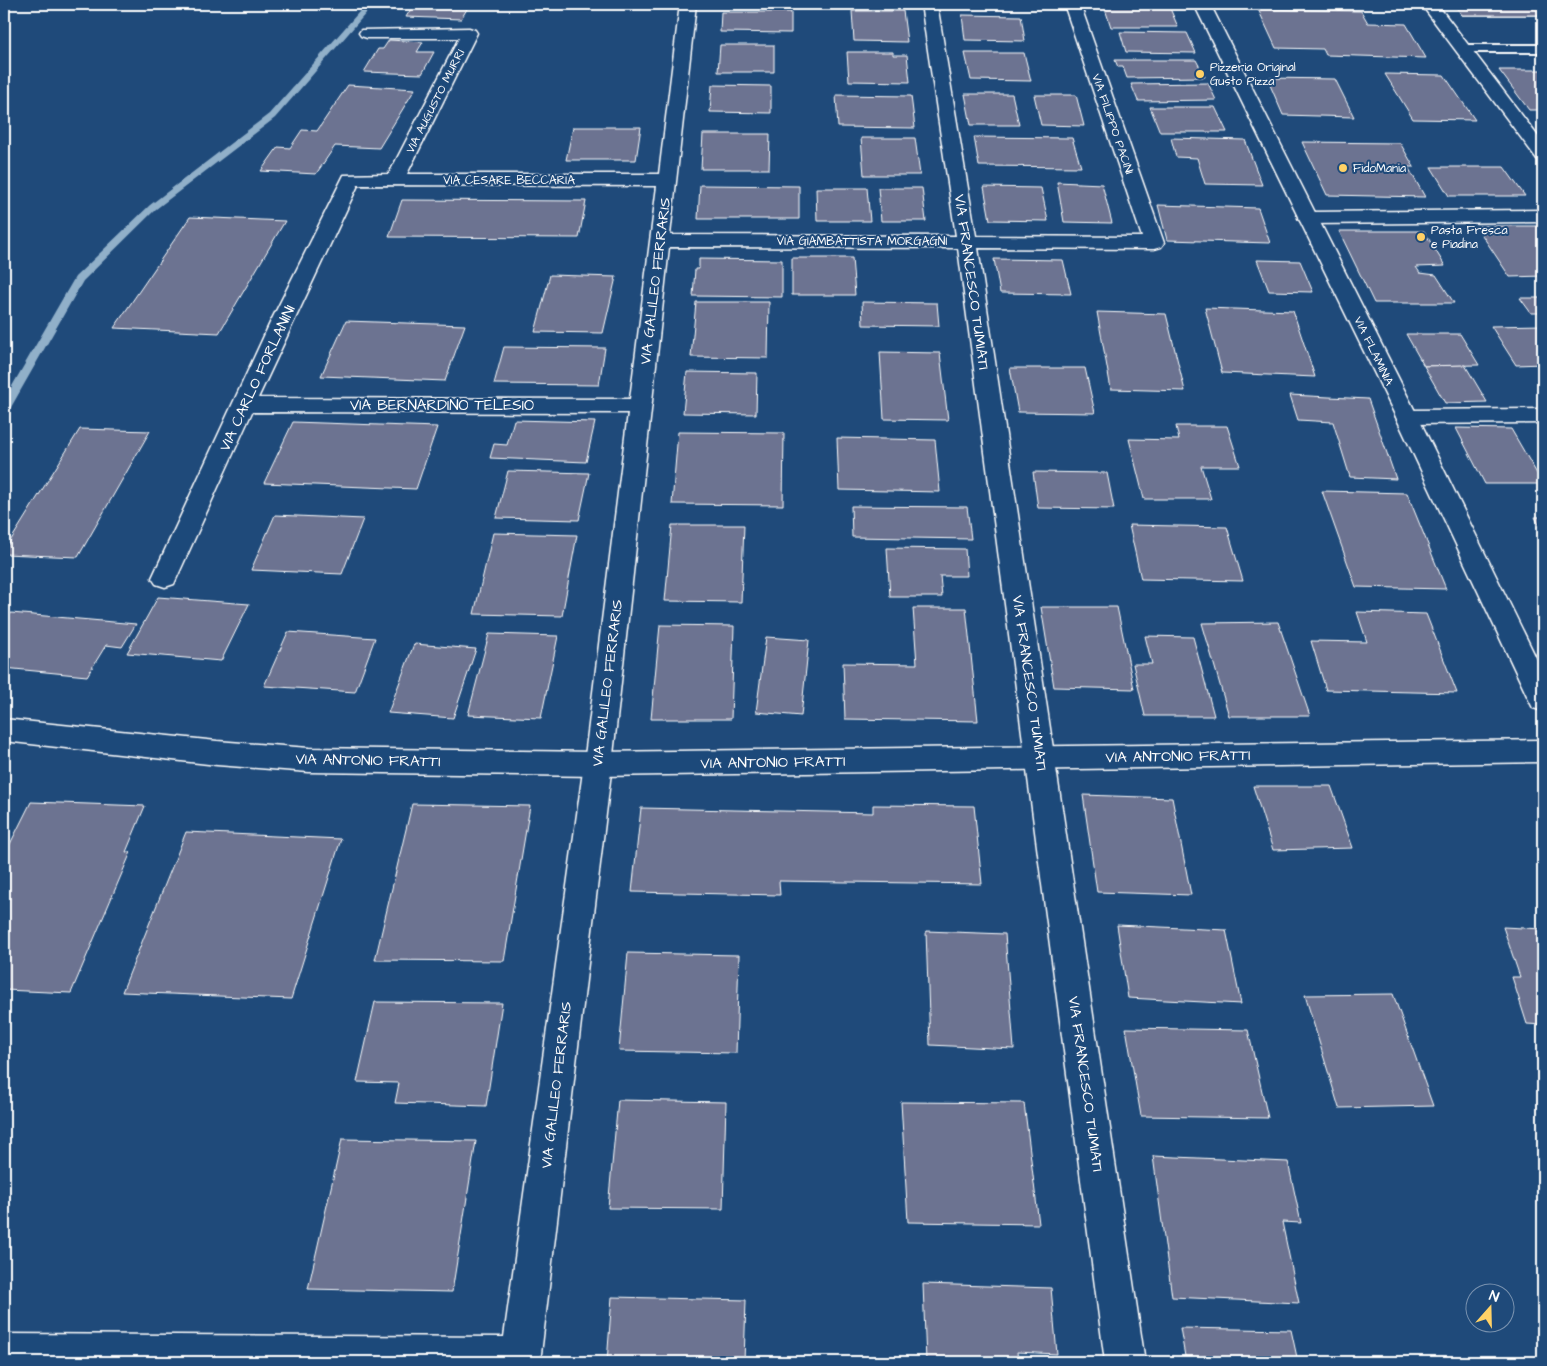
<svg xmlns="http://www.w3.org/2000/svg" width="1547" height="1366" viewBox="0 0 1547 1366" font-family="'Architects Daughter',sans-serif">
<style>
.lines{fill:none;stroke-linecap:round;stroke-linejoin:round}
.stream{fill:#91b0c9;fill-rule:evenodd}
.building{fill:#6c7391;stroke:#fff}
.lane-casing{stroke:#fff;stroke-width:4}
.street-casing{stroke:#fff;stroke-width:3}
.secondary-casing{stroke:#fff;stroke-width:3}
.lane{fill:#1f4a7a;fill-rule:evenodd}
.street{fill:#1f4a7a;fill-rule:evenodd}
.secondary{fill:#1f4a7a;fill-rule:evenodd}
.poi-dot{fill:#ffd166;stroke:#1f4a7a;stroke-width:2}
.labels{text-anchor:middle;stroke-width:4;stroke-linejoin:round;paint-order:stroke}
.far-poi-label{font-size:12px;fill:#fff;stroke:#1f4a7a;text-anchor:start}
.far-street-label{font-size:12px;fill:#fff;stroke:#1f4a7a}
.street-label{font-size:15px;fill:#fff;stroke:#1f4a7a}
</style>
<rect width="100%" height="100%" fill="#1f4a7a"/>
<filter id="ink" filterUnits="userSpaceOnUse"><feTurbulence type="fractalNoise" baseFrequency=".02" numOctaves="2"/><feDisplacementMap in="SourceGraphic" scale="10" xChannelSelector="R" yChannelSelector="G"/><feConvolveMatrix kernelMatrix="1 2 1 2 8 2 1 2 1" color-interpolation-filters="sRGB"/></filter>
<g filter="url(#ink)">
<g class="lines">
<path class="stream" d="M366 4H374L275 118 156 209 83 281 10 409 4 412V400L75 277 150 205 269 114Z"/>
</g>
<g class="building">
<path d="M414 4H470L461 19 406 17Z"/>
<path d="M550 4H582L580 6 558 8Z"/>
<path d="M594 4H642L628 8 594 6Z"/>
<path d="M1454 4H1538L1543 10V15H1462Z"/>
<path d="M1454 4H1538L1543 10V15H1462Z"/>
<path d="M1454 4H1538L1543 10V15H1462Z"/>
<path d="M1104 6H1169L1178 27H1111Z"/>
<path d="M1258 9 1361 11 1368 23 1406 24 1426 58 1326 55 1323 49 1276 48Z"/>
<path d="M852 11H903L907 42 854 41Z"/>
<path d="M721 12H791V33L720 32Z"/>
<path d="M962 15 1021 16 1025 41 965 40Z"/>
<path d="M1120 32 1187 33 1196 53 1126 52Z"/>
<path d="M389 40 423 42 417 52H434L422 74 364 72 378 49H383Z"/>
<path d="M720 45H774V72H718Z"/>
<path d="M847 52H893V55H907L910 82 849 81Z"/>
<path d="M965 53H1024L1031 81 971 80Z"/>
<path d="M1115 60H1196L1205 77 1127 78 1123 67H1118Z"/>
<path d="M1499 70H1543V110H1529Z"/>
<path d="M1385 74 1444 75 1475 120 1413 119Z"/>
<path d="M1267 78 1335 79 1354 117 1283 115Z"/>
<path d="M1208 83 1216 100 1138 101 1131 84Z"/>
<path d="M348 85 415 89 379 148 335 146 316 174 261 171 278 147 290 148 302 130 317 131Z"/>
<path d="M712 85 771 86V113L710 112Z"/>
<path d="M965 94H1012L1019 125H971Z"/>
<path d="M836 95 911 96 915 128 838 127Z"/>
<path d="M1034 95H1076L1084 126 1041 125Z"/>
<path d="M1150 107H1215L1227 132H1160Z"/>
<path d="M573 127H641L636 160H566Z"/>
<path d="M703 134H770L769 169H701Z"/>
<path d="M974 137 1072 138 1081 167 979 166Z"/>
<path d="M861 138H915L920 175H864Z"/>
<path d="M1171 138 1245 140 1262 185 1205 184 1197 158 1176 157Z"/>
<path d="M1302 142 1400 143 1414 167H1408L1425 197 1327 195Z"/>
<path d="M1431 167H1504L1525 196H1449Z"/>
<path d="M1057 182 1102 184 1112 223 1064 222Z"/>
<path d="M700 185 799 186V219H698Z"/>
<path d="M984 187 1041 188 1048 221 990 220Z"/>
<path d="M816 188H867L870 221H817Z"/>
<path d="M878 188H922L926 221H881Z"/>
<path d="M402 200 586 201 579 238 389 237Z"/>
<path d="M1158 205 1258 208 1270 243 1167 240Z"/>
<path d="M190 217 285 221 219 333 114 328Z"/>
<path d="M1476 226H1543V276L1510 277Z"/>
<path d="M1339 231H1424L1445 266 1416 267 1420 273 1436 275 1454 303H1374Z"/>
<path d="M792 258H852L855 295H792Z"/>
<path d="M699 259 782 260V297L693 296 695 269H699Z"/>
<path d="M994 259 1063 260 1071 294 1000 293Z"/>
<path d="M1257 260 1300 261 1313 292 1269 291Z"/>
<path d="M550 275 616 277 603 333 535 332Z"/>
<path d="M1520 298H1543V313H1531Z"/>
<path d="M696 302H769L768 358 691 357Z"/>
<path d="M862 302 937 303 939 326 863 325Z"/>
<path d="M1205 308 1293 311 1315 377 1222 373Z"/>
<path d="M1097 312 1166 314 1185 391 1111 389Z"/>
<path d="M346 321 465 325 445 381 321 376Z"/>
<path d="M1543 325V364L1516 365 1491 326Z"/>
<path d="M1406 334H1460L1479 365 1424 366Z"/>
<path d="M504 347 605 348 599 385 494 384Z"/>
<path d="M880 352 940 353 948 420 884 419Z"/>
<path d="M1465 365 1487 402 1445 403 1424 366Z"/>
<path d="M1010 368H1085L1095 413 1018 412Z"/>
<path d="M687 372 757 373 756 414 683 413Z"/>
<path d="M1290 395 1368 399 1396 479 1350 477 1333 422 1298 420Z"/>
<path d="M514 420 595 422 586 462 490 458 494 444 507 445Z"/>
<path d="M293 422 437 427 416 489 264 483Z"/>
<path d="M1176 426H1227L1240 466H1201L1211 499H1144L1129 439 1179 440Z"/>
<path d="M1456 428 1511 429 1543 484H1485Z"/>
<path d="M80 429 150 431 78 557 4 554V551Z"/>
<path d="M678 432 784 433 783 505 672 504Z"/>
<path d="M837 438 935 440 940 492 839 490Z"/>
<path d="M508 471 589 473 579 520 496 518Z"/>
<path d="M1033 472 1107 473 1114 509 1038 508Z"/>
<path d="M1322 491 1407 493 1446 589 1356 587Z"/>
<path d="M851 506 967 507 971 539 852 537Z"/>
<path d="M275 515 363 519 342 574 251 570Z"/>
<path d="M1535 517H1543V533Z"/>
<path d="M672 525H744L741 602 665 601Z"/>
<path d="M1129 525 1227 527 1243 581 1141 579Z"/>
<path d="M493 533 577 535 562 616 474 614Z"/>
<path d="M887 548 965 549 967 576H940L942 597H890Z"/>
<path d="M158 597 249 604 221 661 127 653Z"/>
<path d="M1041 607H1117L1134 689 1054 687Z"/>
<path d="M913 608H966L978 721 845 719 843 663 917 664Z"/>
<path d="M1357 612 1426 614 1457 693 1326 690 1311 641 1367 642Z"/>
<path d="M11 613 136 624 122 647 106 645 87 676 4 668V624Z"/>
<path d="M1278 622 1310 716H1229L1202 623Z"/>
<path d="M660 625 734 626 731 719H651Z"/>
<path d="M288 632 375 638 355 692 264 686Z"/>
<path d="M489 634 558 636 541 718 468 715Z"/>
<path d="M1145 636 1193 637 1214 716H1145L1133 664H1152Z"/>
<path d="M766 637 809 640 801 716 756 712Z"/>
<path d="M414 644 476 649 453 718 388 713Z"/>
<path d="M1253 786H1331L1353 848 1273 850Z"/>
<path d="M1083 795 1172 798 1191 895 1097 892Z"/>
<path d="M31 802 145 806 126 852H131L71 993 4 990V856Z"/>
<path d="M412 804 530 806 504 961 375 960Z"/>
<path d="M873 805 974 806 982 884 779 881 780 895 632 892 641 808 873 813Z"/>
<path d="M186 832 341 839 291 999 122 992Z"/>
<path d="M1117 925 1226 930 1241 1004 1128 998Z"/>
<path d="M1503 927 1543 929V1025L1527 1024 1512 977H1520Z"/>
<path d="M926 931 1005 934 1014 1049 930 1045Z"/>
<path d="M628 953 739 955 736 1053 619 1051Z"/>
<path d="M1393 994 1433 1106 1339 1108 1305 995Z"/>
<path d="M375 1002 502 1003 486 1106 395 1103 399 1083 357 1082Z"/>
<path d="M1126 1028 1248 1030 1268 1118 1141 1116Z"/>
<path d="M618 1100 726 1102 723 1209 608 1208Z"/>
<path d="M901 1102 1024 1103 1039 1224 908 1222Z"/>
<path d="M342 1139 476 1141 452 1292 308 1289Z"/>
<path d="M1153 1156 1288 1162 1301 1223 1282 1222 1299 1303 1172 1297Z"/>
<path d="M923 1284 1051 1288 1057 1354 1017 1352 1018 1362H926Z"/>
<path d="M612 1297 746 1300 744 1362H607Z"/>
<path d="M1180 1328 1291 1330 1298 1362H1186Z"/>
</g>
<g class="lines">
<defs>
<path id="lane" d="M1463 45H1543V52H1459L1457 49 1459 46Z"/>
<g id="street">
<path d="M680 4H696L670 235 956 236 921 4H937L976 236 1142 237 1064 4H1080L1164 243 1161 247 1154 249 978 248 1145 1362H1105L958 248 669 247 612 764 540 1362H4V1334L504 1337 584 764 628 413 252 412 174 584 165 587 156 584 152 578 270 323 344 175 389 174 459 38H367L361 36 359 33 361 30 469 28 475 30 477 33 407 174H659ZM358 185 657 186 630 399 258 398Z"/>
<path d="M1421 4H1437L1543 143V160L1537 159Z"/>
<path d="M1543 210V222L1308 224 1301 222 1298 218 1301 214 1308 212Z"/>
<path d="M1543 409V423L1407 424 1399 422 1396 417 1399 412 1407 410Z"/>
</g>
<g id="secondary">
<path d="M1194 4H1210L1418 417 1543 672V711L1533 708 1529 700 1396 417Z"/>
<path d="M4 719 217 741 309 748 598 752 1543 740V762L598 776 309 772 217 765 4 741Z"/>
</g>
</defs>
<use href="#lane" class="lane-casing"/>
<use href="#street" class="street-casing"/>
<use href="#secondary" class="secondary-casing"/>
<use href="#lane" class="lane"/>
<use href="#street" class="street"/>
<use href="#secondary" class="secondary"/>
</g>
</g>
<g class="poi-dot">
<circle cx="1200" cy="74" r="5"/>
<circle cx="1343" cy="168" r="5"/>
<circle cx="1421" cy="237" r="5"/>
</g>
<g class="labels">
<g class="far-poi-label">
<text x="1210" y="71">Pizzeria Original<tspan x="1210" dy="14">Gusto Pizza</tspan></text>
<text x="1353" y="172">FidoMania</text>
<text x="1431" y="234">Pasta Fresca<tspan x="1431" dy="14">e Piadina</tspan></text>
</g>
<g class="far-street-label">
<text transform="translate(435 101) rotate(-63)" y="4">VIA AUGUSTO MURRI</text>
<text transform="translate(1113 124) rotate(71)" y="4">VIA FILIPPO PACINI</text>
<text x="509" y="184">VIA CESARE BECCARIA</text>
<text x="862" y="245">VIA GIAMBATTISTA MORGAGNI</text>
<text transform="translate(1374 351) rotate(64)" y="4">VIA FLAMINIA</text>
</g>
<g class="street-label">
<text transform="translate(655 281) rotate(-83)" y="5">VIA GALILEO FERRARIS</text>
<text transform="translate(972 282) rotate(82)" y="5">VIA FRANCESCO TUMIATI</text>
<text transform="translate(257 378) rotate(-65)" y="5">VIA CARLO FORLANINI</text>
<text x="442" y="410">VIA BERNARDINO TELESIO</text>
<text transform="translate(607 683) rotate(-83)" y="5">VIA GALILEO FERRARIS</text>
<text transform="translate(1030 683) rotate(82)" y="5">VIA FRANCESCO TUMIATI</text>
<text transform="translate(1178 756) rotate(-1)" y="5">VIA ANTONIO FRATTI</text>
<text transform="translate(368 760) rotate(1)" y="5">VIA ANTONIO FRATTI</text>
<text transform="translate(773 762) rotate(-1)" y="5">VIA ANTONIO FRATTI</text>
<text transform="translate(1086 1084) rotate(82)" y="5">VIA FRANCESCO TUMIATI</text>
<text transform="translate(556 1085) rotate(-83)" y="5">VIA GALILEO FERRARIS</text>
</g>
</g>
<rect width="1547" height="1366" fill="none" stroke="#1f4a7a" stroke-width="20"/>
<rect x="10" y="10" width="1527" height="1346" fill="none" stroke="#fff" stroke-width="2" filter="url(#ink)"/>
<g transform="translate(1490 1308) rotate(20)"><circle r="24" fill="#1f4a7a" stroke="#7992af"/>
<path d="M0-4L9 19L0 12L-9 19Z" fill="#ffd166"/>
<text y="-8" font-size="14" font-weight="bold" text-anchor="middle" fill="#ffffff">N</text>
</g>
</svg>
